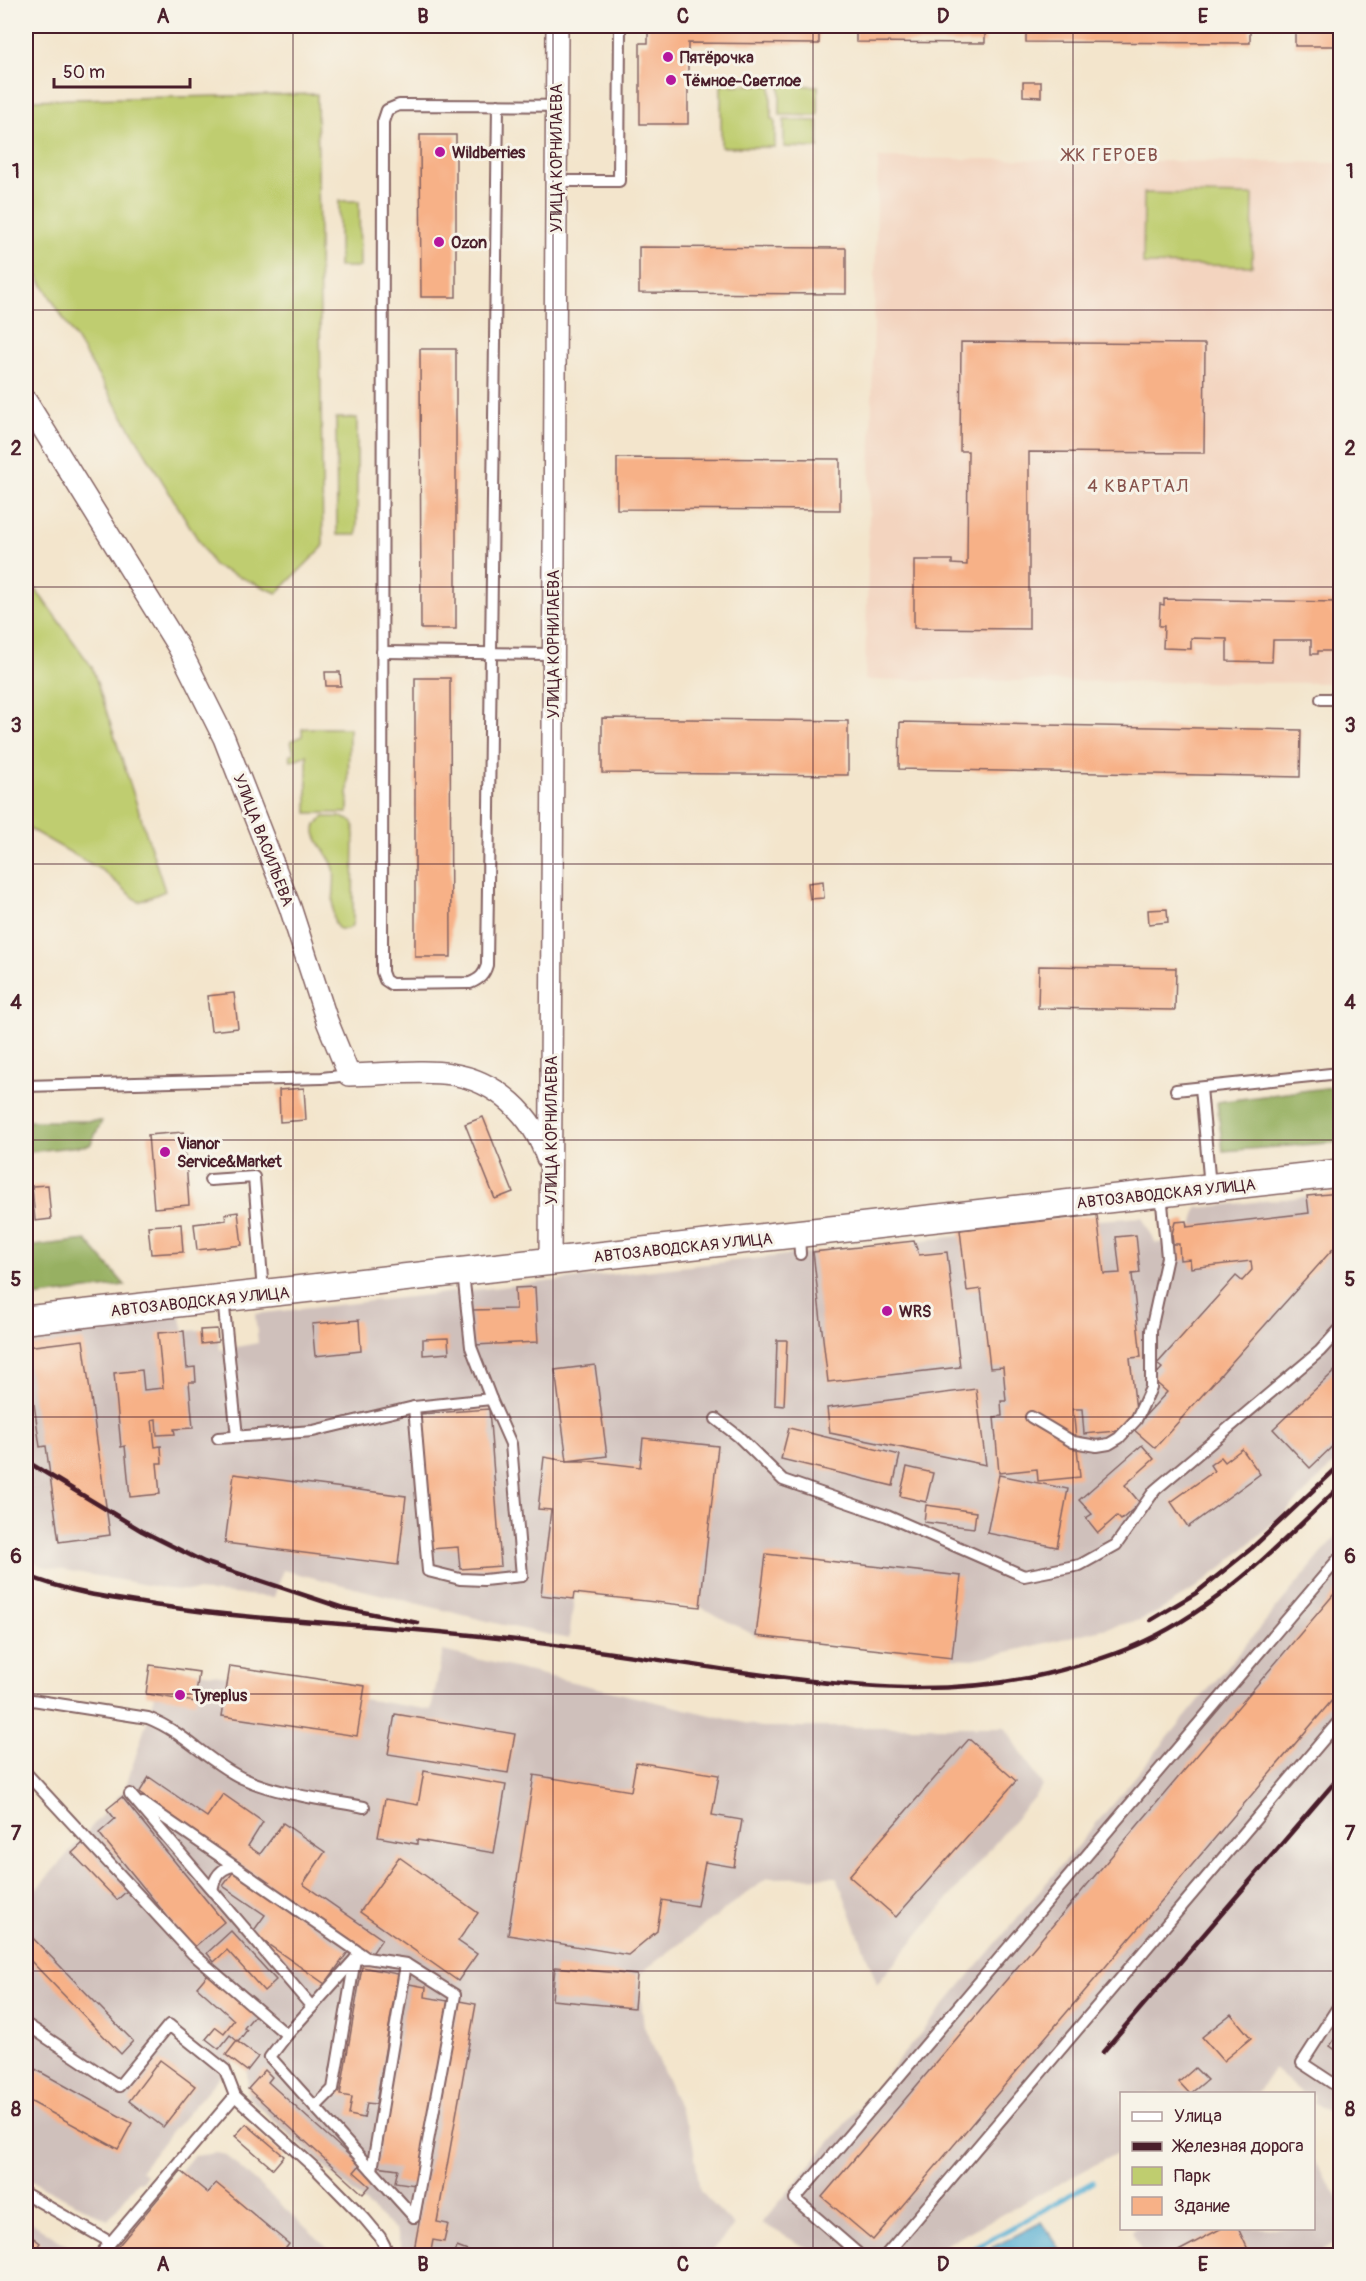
<svg xmlns="http://www.w3.org/2000/svg" width="1366" height="2281" viewBox="0 0 1366 2281" font-family="Pangolin,sans-serif">
<style>
.built{fill:#f3d4bf}
.industrial{fill:#cfc0bb}
.green{fill:#bfcd6f;stroke:#84764d;stroke-width:1.5}
.forest{fill:#97b062;stroke:#706846;stroke-width:1.5}
.water{fill:#56afd3;stroke:#50677f;stroke-width:1.5}
.lines{fill:none;stroke-linecap:round;stroke-linejoin:round}
.stream{stroke:#56afd3;stroke-width:5}
.building{fill:#f7b187}
.service-casing{stroke:#856463;stroke-width:14}
.minor-casing{stroke:#856463;stroke-width:24}
.tertiary-casing{stroke:#856463;stroke-width:30}
.service{stroke:#fff;stroke-width:10}
.minor{stroke:#fff;stroke-width:21}
.tertiary{stroke:#fff;stroke-width:27}
.rail{stroke:#4a1f2b;stroke-width:4.5}
.grid{fill:none;stroke:#4a1f2b;stroke-width:1.5;stroke-opacity:0.55}
.poi-dot{fill:#b5179e;stroke:#f7f3e8;stroke-width:2}
.labels{text-anchor:middle;stroke-width:6;stroke-linejoin:round;paint-order:stroke}
.poi-label{font-size:16px;font-weight:bold;fill:#4a1f2b;stroke:#f7f3e8;text-anchor:start}
.street-label{font-size:16px;fill:#4a1f2b;stroke:#f7f3e8}
.neighbourhood-label{font-size:18px;letter-spacing:1.5px;fill:#87524b;stroke:#f7f3e8}
.neatline{fill:none;stroke:#4a1f2b;stroke-width:2}
.grid-label{font-size:20px;text-anchor:middle;font-weight:bold;fill:#4a1f2b}
</style>
<rect width="100%" height="100%" fill="#f7f3e8"/>
<filter id="ink" filterUnits="userSpaceOnUse"><feTurbulence type="fractalNoise" baseFrequency=".0167" numOctaves="2"/><feDisplacementMap in="SourceGraphic" scale="12" xChannelSelector="R" yChannelSelector="G"/><feConvolveMatrix kernelMatrix="1 2 1 2 8 2 1 2 1" color-interpolation-filters="sRGB"/></filter>
<filter id="wash" filterUnits="userSpaceOnUse"><feTurbulence type="fractalNoise" baseFrequency=".008" numOctaves="4" result="noise"/><feDisplacementMap in="SourceGraphic" scale="24" xChannelSelector="R" yChannelSelector="G"/><feGaussianBlur stdDeviation="1.35" result="paint"/><feColorMatrix in="noise" values="0 0 0 0 0 0 0 0 0 0 0 0 0 0 0 0 0 1.4 0 .05"/><feComposite in="paint" operator="in"/></filter>
<g filter="url(#wash)">
<rect width="100%" height="100%" fill="#f3e5cc"/>
<path class="built" d="M878 158 1340 163V683L865 680Z"/>
<g class="industrial">
<path d="M1340 1193V1458L1288 1510 1223 1567 1193 1590 1158 1612 1140 1620 1004 1653 973 1659 952 1658 756 1636 700 1607 575 1593 569 1639 499 1624 283 1570 274 1597 169 1589 42 1566 26 1557V1331L180 1314 184 1331 217 1329 220 1350 258 1343 255 1314 960 1236V1230L1097 1215 1098 1220 1142 1217 1156 1243 1166 1242 1172 1241V1234L1175 1222 1186 1221 1187 1226H1192L1197 1208Z"/>
<path d="M1340 1532V2121L1314 2102V2094L1302 2093 1274 2069 1258 2093 1122 2094 1121 2156 1117 2153 926 2255H819L762 2223Z"/>
<path d="M443 1651 761 1727H1005L1043 1786 877 1984 837 1877 767 1878 638 1975 644 2026 692 2138 700 2191 734 2226 708 2255H404L396 2231 248 2097 247 2071 233 2061 172 2131 141 2170 146 2174 143 2181 137 2182 108 2220 26 2178V1901L125 1789 155 1696 146 1694 150 1665 228 1676 230 1666 365 1686 363 1699 431 1710Z"/>
<path d="M217 2153 226 2155 336 2255 110 2256 193 2156Z"/>
<path d="M1314 2160 1340 2201V2240L1312 2255H1143L1132 2232 1136 2228H1314Z"/>
<path d="M26 2219 79 2253 78 2255H26Z"/>
</g>
<g class="green">
<path d="M721 85H771V119L775 120V147H721Z"/>
<path d="M780 85 818 86V116L780 115Z"/>
<path d="M317 94 323 547 277 593 214 566 26 257V100Z"/>
<path d="M784 120 818 121V148L784 147Z"/>
<path d="M1144 193 1253 195 1252 266 1143 264Z"/>
<path d="M339 201H359L360 267H339Z"/>
<path d="M336 418H357V535H337Z"/>
<path d="M26 576 92 667 165 891 139 902 103 871 26 827Z"/>
<path d="M307 728H349L348 813H307V755L291 761 290 755 294 753 291 741 302 736V729Z"/>
<path d="M324 817H341L352 821 354 825 353 922 351 927 347 929H339C327 919 337 885 334 869 331 852 300 832 324 817Z"/>
</g>
<g class="forest">
<path d="M1340 1086V1142L1223 1151 1217 1102Z"/>
<path d="M26 1121H102L90 1145 26 1152Z"/>
<path d="M86 1240 125 1285 26 1298V1247Z"/>
</g>
<path class="water" d="M1042 2222 1064 2255H977Z"/>
<g class="lines">
<path class="stream" d="M961 2256 1093 2182"/>
</g>
<g id="blocks">
<g class="building">
<path d="M648 26H819V44L688 43V124H640V43H648Z"/>
<path d="M856 26H985V43L856 42Z"/>
<path d="M1026 26H1250V43L1026 42Z"/>
<rect x="1295" y="26" width="45" height="20"/>
<path d="M1023 82H1041V97L1023 96Z"/>
<path d="M420 135H456V297H421Z"/>
<path d="M639 247 846 248V294L639 293Z"/>
<path d="M961 342 1205 344 1204 453 1029 452V629L914 628V560H952V564L967 565 968 451H960Z"/>
<path d="M420 349H456V629H421Z"/>
<path d="M617 458 840 459V510L617 509Z"/>
<path d="M1164 599 1338 602 1337 651H1318V654H1311V640H1273L1272 662 1227 661V639L1191 638V649L1163 648 1164 626H1159L1160 604 1164 605Z"/>
<path d="M325 672H340L341 686H326Z"/>
<path d="M415 678H450L451 957H415Z"/>
<path d="M602 718 848 721V775L602 773Z"/>
<path d="M900 722 1301 730 1300 777 899 769Z"/>
<path d="M823 881 824 898 810 899 808 883Z"/>
<path d="M1167 909 1168 922 1149 924 1148 910Z"/>
<path d="M1039 966 1176 968 1175 1010 1038 1008Z"/>
<path d="M234 993 238 1028 211 1031 207 996Z"/>
<path d="M304 1088 306 1120 280 1122 279 1090Z"/>
<path d="M483 1117 513 1192 495 1199 465 1124Z"/>
<path d="M184 1132 189 1205 154 1208 148 1135Z"/>
<path d="M48 1185 51 1219 35 1221 32 1186Z"/>
<path d="M1340 1193V1241L1155 1448 1133 1429 1167 1392 1152 1379 1162 1368 1157 1364 1236 1276 1242 1281 1252 1270 1251 1261 1191 1268 1190 1259 1180 1260 1179 1244H1173L1172 1234 1175 1222 1186 1221 1187 1227 1309 1213 1307 1196Z"/>
<path d="M238 1212 242 1245 197 1250 194 1224 226 1220 225 1214Z"/>
<path d="M1097 1215 1104 1274 1120 1273 1116 1237 1136 1235 1140 1273 1132 1274 1141 1357 1130 1358 1136 1410 1117 1431 1084 1434 1082 1409H1073L1080 1477 1038 1481 1037 1469 999 1473 994 1417 1002 1416 1001 1401H1006L1003 1367 990 1368 981 1289 967 1291 960 1230Z"/>
<path d="M181 1224 183 1252 151 1254 148 1226Z"/>
<path d="M914 1241 919 1255 947 1252 960 1367 828 1382 813 1252Z"/>
<path d="M535 1287 538 1342 474 1345 472 1310 516 1309 515 1288Z"/>
<path d="M359 1320 361 1351 315 1356 312 1324Z"/>
<path d="M217 1329 218 1342 201 1344 200 1330Z"/>
<path d="M184 1331 187 1368 195 1367 196 1382H189L193 1428 174 1429 175 1434 157 1435 156 1419 152 1420 155 1447 161 1446 162 1463H157L160 1494 130 1497 125 1446 121 1447 114 1373 142 1370 144 1390 163 1388 158 1333Z"/>
<path d="M448 1338 449 1353 423 1355V1339Z"/>
<path d="M83 1340 110 1535 59 1542 46 1446 40 1447 26 1347Z"/>
<path d="M777 1340H787L784 1406 775 1405Z"/>
<path d="M595 1365 607 1456 567 1461H589L640 1467 643 1438 718 1446 700 1607 574 1593 573 1599 541 1595 551 1510 538 1509 544 1457 567 1461 555 1370Z"/>
<path d="M1340 1366V1439L1310 1468 1273 1429Z"/>
<path d="M976 1389 986 1465 830 1433 827 1408Z"/>
<path d="M489 1409 501 1566 460 1569 458 1547 430 1549 420 1414Z"/>
<path d="M789 1428 900 1455 893 1486 781 1459Z"/>
<path d="M1142 1445 1154 1459 1125 1485 1140 1503 1121 1520 1117 1516 1098 1533 1086 1518 1092 1514 1079 1500Z"/>
<path d="M1242 1449 1260 1474 1188 1527 1171 1502 1214 1471 1210 1465 1221 1457 1225 1462Z"/>
<path d="M907 1467 933 1473 926 1502 900 1496Z"/>
<path d="M234 1474 406 1496 398 1565 225 1543Z"/>
<path d="M999 1475 1068 1489 1057 1547 987 1533Z"/>
<path d="M926 1505 976 1512 974 1528 924 1522Z"/>
<path d="M766 1554 961 1576 952 1658 756 1636Z"/>
<path d="M1340 1587V1691L873 2240 822 2197Z"/>
<path d="M150 1665 199 1672 195 1702 146 1694Z"/>
<path d="M230 1666 365 1686 357 1736 222 1716Z"/>
<path d="M395 1714 515 1734 508 1773 388 1754Z"/>
<path d="M969 1739 1016 1781 896 1917 849 1876Z"/>
<path d="M636 1762 719 1775 712 1815 742 1820 734 1867 705 1862 697 1906 662 1900 657 1931 628 1955 508 1935 534 1775 631 1791Z"/>
<path d="M424 1771 506 1785 494 1853 417 1840V1844L378 1837 385 1799 418 1805Z"/>
<path d="M149 1777 207 1817 223 1794 263 1822 248 1846 260 1854 283 1823 325 1852 303 1884 382 1939 371 1955 139 1793Z"/>
<path d="M122 1797 224 1922 193 1948 99 1833 115 1819 107 1809Z"/>
<path d="M83 1843 127 1891 117 1900 72 1853Z"/>
<path d="M399 1857 478 1913 458 1941 477 1954 458 1981 360 1912Z"/>
<path d="M234 1871 348 1952 325 1984 252 1933 265 1915 223 1886Z"/>
<path d="M26 1931 133 2041 121 2054 26 1956Z"/>
<path d="M231 1931 276 1980 264 1991 227 1950 214 1962 207 1953Z"/>
<path d="M362 1967 398 1974 376 2104 367 2103 364 2118 349 2115 352 2097 340 2095Z"/>
<path d="M555 1967 637 1975 634 2008 552 2000Z"/>
<path d="M208 1974 255 2015 244 2028 247 2030 238 2042 258 2057 247 2071 226 2055 237 2041 230 2035 219 2049 206 2039 216 2027 224 2033 234 2020 197 1987Z"/>
<path d="M409 1984 426 1987 425 1997 448 2001 415 2185 395 2182 398 2169 377 2166Z"/>
<path d="M459 2001 476 2004 437 2222 448 2224 444 2242 433 2240 430 2256H413Z"/>
<path d="M1231 2014 1251 2038 1223 2061 1202 2037Z"/>
<path d="M1340 2030V2053L1330 2046Z"/>
<path d="M160 2060 195 2086 163 2127 129 2101Z"/>
<path d="M26 2064 132 2123 118 2149 26 2099Z"/>
<path d="M1195 2068 1207 2080 1190 2094 1179 2082Z"/>
<path d="M265 2070 272 2077 268 2082 360 2165 354 2172 370 2186 363 2194 248 2089Z"/>
<path d="M246 2124 284 2156 273 2169 235 2136Z"/>
<path d="M181 2171 208 2193 216 2183 289 2244 282 2253 286 2256H110Z"/>
<path d="M1222 2228H1238L1251 2256H1169Z"/>
<path d="M26 2232 40 2243 31 2256H26Z"/>
<path d="M457 2247 470 2252 469 2256H454Z"/>
</g>
</g>
</g>
<g filter="url(#ink)">
<use href="#blocks" fill-opacity="0" stroke="#856463" stroke-width="1.5"/>
<g class="lines">
<defs>
<g id="service">
<path d="M498 105 487 965C484 975 480 979 470 983L391 984 385 980 382 972 383 122 387 110 399 105C451 105 504 105 556 106"/>
<path d="M556 181H619L620 26"/>
<path d="M382 652 553 654"/>
<path d="M1321 699H1340"/>
<path d="M26 1086 322 1078 349 1075"/>
<path d="M1201 1088 1210 1187"/>
<path d="M1176 1090 1340 1073"/>
<path d="M210 1180 254 1177 263 1292"/>
<path d="M799 1234 800 1254"/>
<path d="M223 1298 237 1437"/>
<path d="M414 1407 428 1571 460 1579 484 1580 522 1576 511 1444 491 1399 471 1347 463 1273"/>
<path d="M1031 1417 1073 1442 1097 1446 1109 1444 1119 1438 1136 1420 1151 1388V1330L1167 1257 1161 1193"/>
<path d="M716 1419 738 1436 783 1480 887 1516 1024 1576 1080 1565 1116 1545 1155 1490 1320 1351 1340 1329"/>
<path d="M218 1438 313 1431 414 1407 491 1399"/>
<path d="M26 1699 148 1718C184 1732 208 1762 242 1778 276 1794 327 1800 364 1807"/>
<path d="M26 1773 193 1954 287 2035 270 2057 414 2217"/>
<path d="M130 1794 312 2007 287 2035"/>
<path d="M143 1803 367 1958"/>
<path d="M212 1891C214 1878 219 1869 233 1866"/>
<path d="M1340 2004 1302 2063 1340 2088"/>
<path d="M312 2007 355 1959 367 1958 406 1964 455 1995 414 2217"/>
<path d="M26 2024 119 2086 169 2025 225 2070 235 2096 318 2171 365 2219 380 2237 390 2256"/>
<path d="M315 2107 333 2089 355 1959"/>
<path d="M372 2170 406 1964"/>
<path d="M26 2194 110 2242"/>
<path d="M99 2256 235 2096"/>
<path d="M861 2256 795 2199 1340 1557"/>
<path d="M885 2256 1340 1720"/>
</g>
<g id="minor">
<path d="M26 401 179 648 224 738 290 907 327 1021 349 1075C380 1075 422 1069 451 1074 497 1081 533 1115 547 1158"/>
<path d="M550 1262 557 26"/>
</g>
<path id="tertiary" d="M26 1320 1340 1173"/>
</defs>
<use href="#service" class="service-casing"/>
<use href="#minor" class="minor-casing"/>
<use href="#tertiary" class="tertiary-casing"/>
<use href="#service" class="service"/>
<use href="#minor" class="minor"/>
<use href="#tertiary" class="tertiary"/>
<g class="rail">
<path d="M26 1461 142 1531 204 1562 343 1608 418 1623"/>
<path d="M26 1575C69 1593 115 1599 161 1606 266 1622 374 1624 480 1636 565 1645 650 1659 735 1671 837 1686 944 1699 1046 1674 1079 1666 1114 1656 1145 1641 1220 1606 1282 1543 1340 1486"/>
<path d="M1151 1620 1196 1593 1252 1548 1340 1465"/>
<path d="M1103 2052 1340 1776"/>
</g>
</g>
</g>
<path class="grid" d="M293 26V2256M553 26V2256M813 26V2256M1073 26V2256M26 310H1340M26 587H1340M26 864H1340M26 1140H1340M26 1417H1340M26 1694H1340M26 1971H1340"/>
<g class="poi-dot">
<circle cx="668" cy="57" r="6"/>
<circle cx="671" cy="80" r="6"/>
<circle cx="440" cy="152" r="6"/>
<circle cx="439" cy="242" r="6"/>
<circle cx="165" cy="1152" r="6"/>
<circle cx="887" cy="1311" r="6"/>
<circle cx="180" cy="1695" r="6"/>
</g>
<g class="labels">
<g class="poi-label">
<text x="680" y="63">Пятёрочка</text>
<text x="683" y="86">Тёмное-Светлое</text>
<text x="452" y="158">Wildberries</text>
<text x="451" y="248">Ozon</text>
<text x="177" y="1149">Vianor<tspan x="177" dy="18">Service&amp;Market</tspan></text>
<text x="899" y="1317">WRS</text>
<text x="192" y="1701">Tyreplus</text>
</g>
<g class="street-label">
<text transform="translate(556 158) rotate(-90)" y="6">УЛИЦА КОРНИЛАЕВА</text>
<text transform="translate(553 644) rotate(-90)" y="6">УЛИЦА КОРНИЛАЕВА</text>
<text transform="translate(264 840) rotate(69)" y="6">УЛИЦА ВАСИЛЬЕВА</text>
<text transform="translate(551 1130) rotate(-90)" y="6">УЛИЦА КОРНИЛАЕВА</text>
<text transform="translate(1166 1193) rotate(-6)" y="6">АВТОЗАВОДСКАЯ УЛИЦА</text>
<text transform="translate(683 1247) rotate(-6)" y="6">АВТОЗАВОДСКАЯ УЛИЦА</text>
<text transform="translate(200 1301) rotate(-6)" y="6">АВТОЗАВОДСКАЯ УЛИЦА</text>
</g>
<g class="neighbourhood-label">
<text x="1111" y="161">ЖК ГЕРОЕВ</text>
<text x="1138" y="492">4 КВАРТАЛ</text>
</g>
</g>
<rect width="1366" height="2281" fill="none" stroke="#f7f3e8" stroke-width="66"/>
<rect x="1120" y="2092" width="195" height="138" fill="#f7f3e8" stroke="#b29e9c" stroke-width="1.5"/>
<rect x="1132" y="2112" width="30" height="9" fill="#ffffff" stroke="#b29e9c" stroke-width="1.5"/>
<text x="1174" y="2122" font-size="18" fill="#4a1f2b">Улица</text>
<rect x="1132" y="2142" width="30" height="9" fill="#4a1f2b" stroke="#b29e9c" stroke-width="1.5"/>
<text x="1174" y="2152" font-size="18" fill="#4a1f2b">Железная дорога</text>
<rect x="1132" y="2167" width="30" height="18" fill="#bfcd6f" stroke="#b29e9c" stroke-width="1.5"/>
<text x="1174" y="2182" font-size="18" fill="#4a1f2b">Парк</text>
<rect x="1132" y="2197" width="30" height="18" fill="#f7b187" stroke="#b29e9c" stroke-width="1.5"/>
<text x="1174" y="2212" font-size="18" fill="#4a1f2b">Здание</text>
<path d="M54 78v9h136v-9" fill="none" stroke="#4a1f2b" stroke-width="3"/>
<text x="63" y="78" font-size="18" fill="#4a1f2b" stroke="#f7f3e8" stroke-width="4.5" paint-order="stroke">50 m</text>
<rect x="33" y="33" width="1300" height="2215" class="neatline"/>
<g class="grid-label">
<text x="163" y="23">A</text>
<text x="423" y="23">B</text>
<text x="683" y="23">C</text>
<text x="943" y="23">D</text>
<text x="1203" y="23">E</text>
<text x="16" y="178">1</text>
<text x="1350" y="178">1</text>
<text x="16" y="455">2</text>
<text x="1350" y="455">2</text>
<text x="16" y="732">3</text>
<text x="1350" y="732">3</text>
<text x="16" y="1009">4</text>
<text x="1350" y="1009">4</text>
<text x="16" y="1286">5</text>
<text x="1350" y="1286">5</text>
<text x="16" y="1563">6</text>
<text x="1350" y="1563">6</text>
<text x="16" y="1840">7</text>
<text x="1350" y="1840">7</text>
<text x="16" y="2116">8</text>
<text x="1350" y="2116">8</text>
<text x="163" y="2271">A</text>
<text x="423" y="2271">B</text>
<text x="683" y="2271">C</text>
<text x="943" y="2271">D</text>
<text x="1203" y="2271">E</text>
</g>
</svg>
